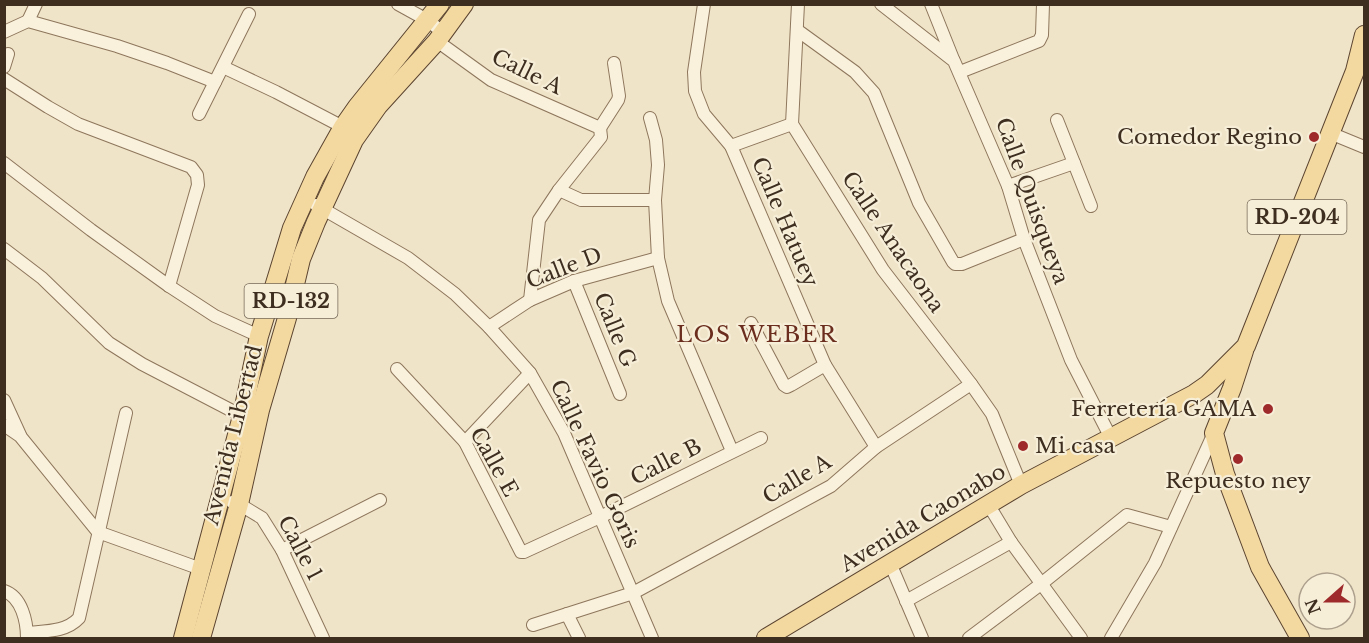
<svg xmlns="http://www.w3.org/2000/svg" width="1369" height="643" viewBox="0 0 1369 643" font-family="'Libre Baskerville',serif">
<style>
.lines{fill:none;stroke-linecap:round;stroke-linejoin:round}
.minor-casing{stroke:#8d765c;stroke-width:14}
.primary-casing{stroke:#5b4430;stroke-width:20}
.minor{stroke:#faf1dc;stroke-width:12}
.primary{stroke:#f3d9a0;stroke-width:18}
.poi-dot{fill:#9e2a2b;stroke:#f7eed8;stroke-width:2}
.labels{text-anchor:middle;stroke-width:4.5;stroke-linejoin:round;paint-order:stroke}
.shield{fill:#f7eed8;stroke:#756857;stroke-width:1.5}
.shield-label{font-size:20px;font-weight:bold;fill:#3d2e20}
.street-label{font-size:21px;fill:#3d2e20;stroke:#f7eed8}
.poi-label{font-size:21px;fill:#3d2e20;stroke:#f7eed8;text-anchor:end}
.neighbourhood-label{font-size:22px;letter-spacing:1.5px;fill:#6b2e1e;stroke:#f7eed8}
</style>
<rect width="100%" height="100%" fill="#f0e4c8"/>
<g class="lines">
<defs>
<g id="minor">
<path d="M398 4 427 20 444 33"/>
<path d="M704 4 694 72 695 91 704 114 731 146 825 365 876 447"/>
<path d="M798 4 792 124 883 270 971 384 992 414 1021 485"/>
<path d="M881 4 954 61 1008 186 1024 239 1071 360 1111 438"/>
<path d="M931 4 953 59"/>
<path d="M28 21 36 4"/>
<path d="M797 30 855 72 874 93 919 203 953 262 955 264H962L1024 239"/>
<path d="M4 32 28 21 117 46 167 63 215 82"/>
<path d="M437 41 491 80 600 128 601 137 559 190 539 220 530 300"/>
<path d="M4 67 8 54"/>
<path d="M223 67 276 92 343 127"/>
<path d="M960 72 1039 41 1042 35 1043 4"/>
<path d="M4 79 48 107 78 124 191 167 197 175 198 185 169 286"/>
<path d="M199 114 249 14"/>
<path d="M650 118 656 140 658 165 655 200 658 258 668 301 732 451"/>
<path d="M1057 120 1091 206"/>
<path d="M600 128 618 100 619 96 614 63"/>
<path d="M1330 133 1364 147"/>
<path d="M731 146 792 124"/>
<path d="M4 163 91 230 169 286 215 316 259 336"/>
<path d="M1008 186 1074 163"/>
<path d="M559 190 581 200H655"/>
<path d="M316 205 408 258 455 294 489 327 530 373 564 433 652 638"/>
<path d="M4 249 42 278 109 343 142 364 242 416"/>
<path d="M574 281 620 394"/>
<path d="M751 323 784 385 787 387 791 385 825 365"/>
<path d="M489 327 530 300 574 281 658 258"/>
<path d="M397 369 465 442 521 552H524L600 517 761 438"/>
<path d="M4 400 20 435"/>
<path d="M4 425 20 436 98 532 201 569"/>
<path d="M465 442 530 373"/>
<path d="M232 502 239 504 262 518 282 550 323 638"/>
<path d="M988 504 1011 542 1081 638"/>
<path d="M282 550 380 500"/>
<path d="M890 563 922 638"/>
<path d="M4 591C22 597 27 622 27 638"/>
<path d="M906 601 1011 542"/>
<path d="M567 614 579 638"/>
<path d="M533 625 633 593 831 486 876 447 971 384"/>
<path d="M27 633C46 631 66 632 79 618L126 413"/>
<path d="M969 638 1041 584 1127 515 1171 527"/>
<path d="M1111 638 1155 563 1214 433"/>
</g>
<g id="primary">
<path d="M1244 351 1232 388 1214 433 1225 474 1260 567 1300 638"/>
<path d="M183 638 242 416 259 336 292 228 315 177 343 127 357 107 440 4"/>
<path d="M201 638 239 504 260 410 287 318 301 259 316 222 354 140 378 106 437 41 464 4"/>
<path d="M766 638 1021 485 1194 394 1207 385 1246 346 1355 71 1364 35"/>
</g>
</defs>
<use href="#minor" class="minor-casing"/>
<use href="#primary" class="primary-casing"/>
<use href="#minor" class="minor"/>
<use href="#primary" class="primary"/>
</g>
<g class="poi-dot">
<circle cx="1314" cy="137" r="6"/>
<circle cx="1268" cy="409" r="6"/>
<circle cx="1023" cy="446" r="6"/>
<circle cx="1238" cy="459" r="6"/>
</g>
<g class="labels">
<g class="shield">
<rect x="1247.5" y="200" width="99" height="34" rx="4.5"/>
<rect x="244.5" y="284" width="93" height="34" rx="4.5"/>
</g>
<g class="shield-label">
<text x="1297" y="224">RD-204</text>
<text x="291" y="308">RD-132</text>
</g>
<g class="street-label">
<text transform="translate(527 72) rotate(26)" y="7">Calle A</text>
<text transform="translate(1032 201) rotate(70)" y="7">Calle Quisqueya</text>
<text transform="translate(785 222) rotate(67)" y="7">Calle Hatuey</text>
<text transform="translate(893 242) rotate(56)" y="7">Calle Anacaona</text>
<text transform="translate(564 268) rotate(-21)" y="7">Calle D</text>
<text transform="translate(615 330) rotate(68)" y="7">Calle G</text>
<text transform="translate(233 435) rotate(-76)" y="7">Avenida Libertad</text>
<text transform="translate(494 462) rotate(61)" y="7">Calle E</text>
<text transform="translate(666 462) rotate(-27)" y="7">Calle B</text>
<text transform="translate(595 464) rotate(65)" y="7">Calle Favio Goris</text>
<text transform="translate(797 479) rotate(-31)" y="7">Calle A</text>
<text transform="translate(923 518) rotate(-31)" y="7">Avenida Caonabo</text>
<text transform="translate(300 548) rotate(62)" y="7">Calle 1</text>
</g>
<g class="poi-label">
<text x="1302" y="144">Comedor Regino</text>
<text x="1256" y="416">Ferretería GAMA</text>
<text x="1035" y="453" text-anchor="start">Mi casa</text>
<text x="1238" y="488" text-anchor="middle">Repuesto ney</text>
</g>
<g class="neighbourhood-label">
<text x="757" y="342">LOS WEBER</text>
</g>
</g>
<rect width="1369" height="643" fill="none" stroke="#3d2e20" stroke-width="12"/>
<g transform="translate(1327 601) rotate(249)"><circle r="28" fill="#f7eed8" stroke="#ada18e" stroke-width="1.5"/>
<path d="M0-4.5L10 22L0 15L-10 22Z" fill="#9e2a2b"/>
<text y="-9" font-size="16" font-weight="bold" text-anchor="middle" fill="#3d2e20">N</text>
</g>
</svg>
